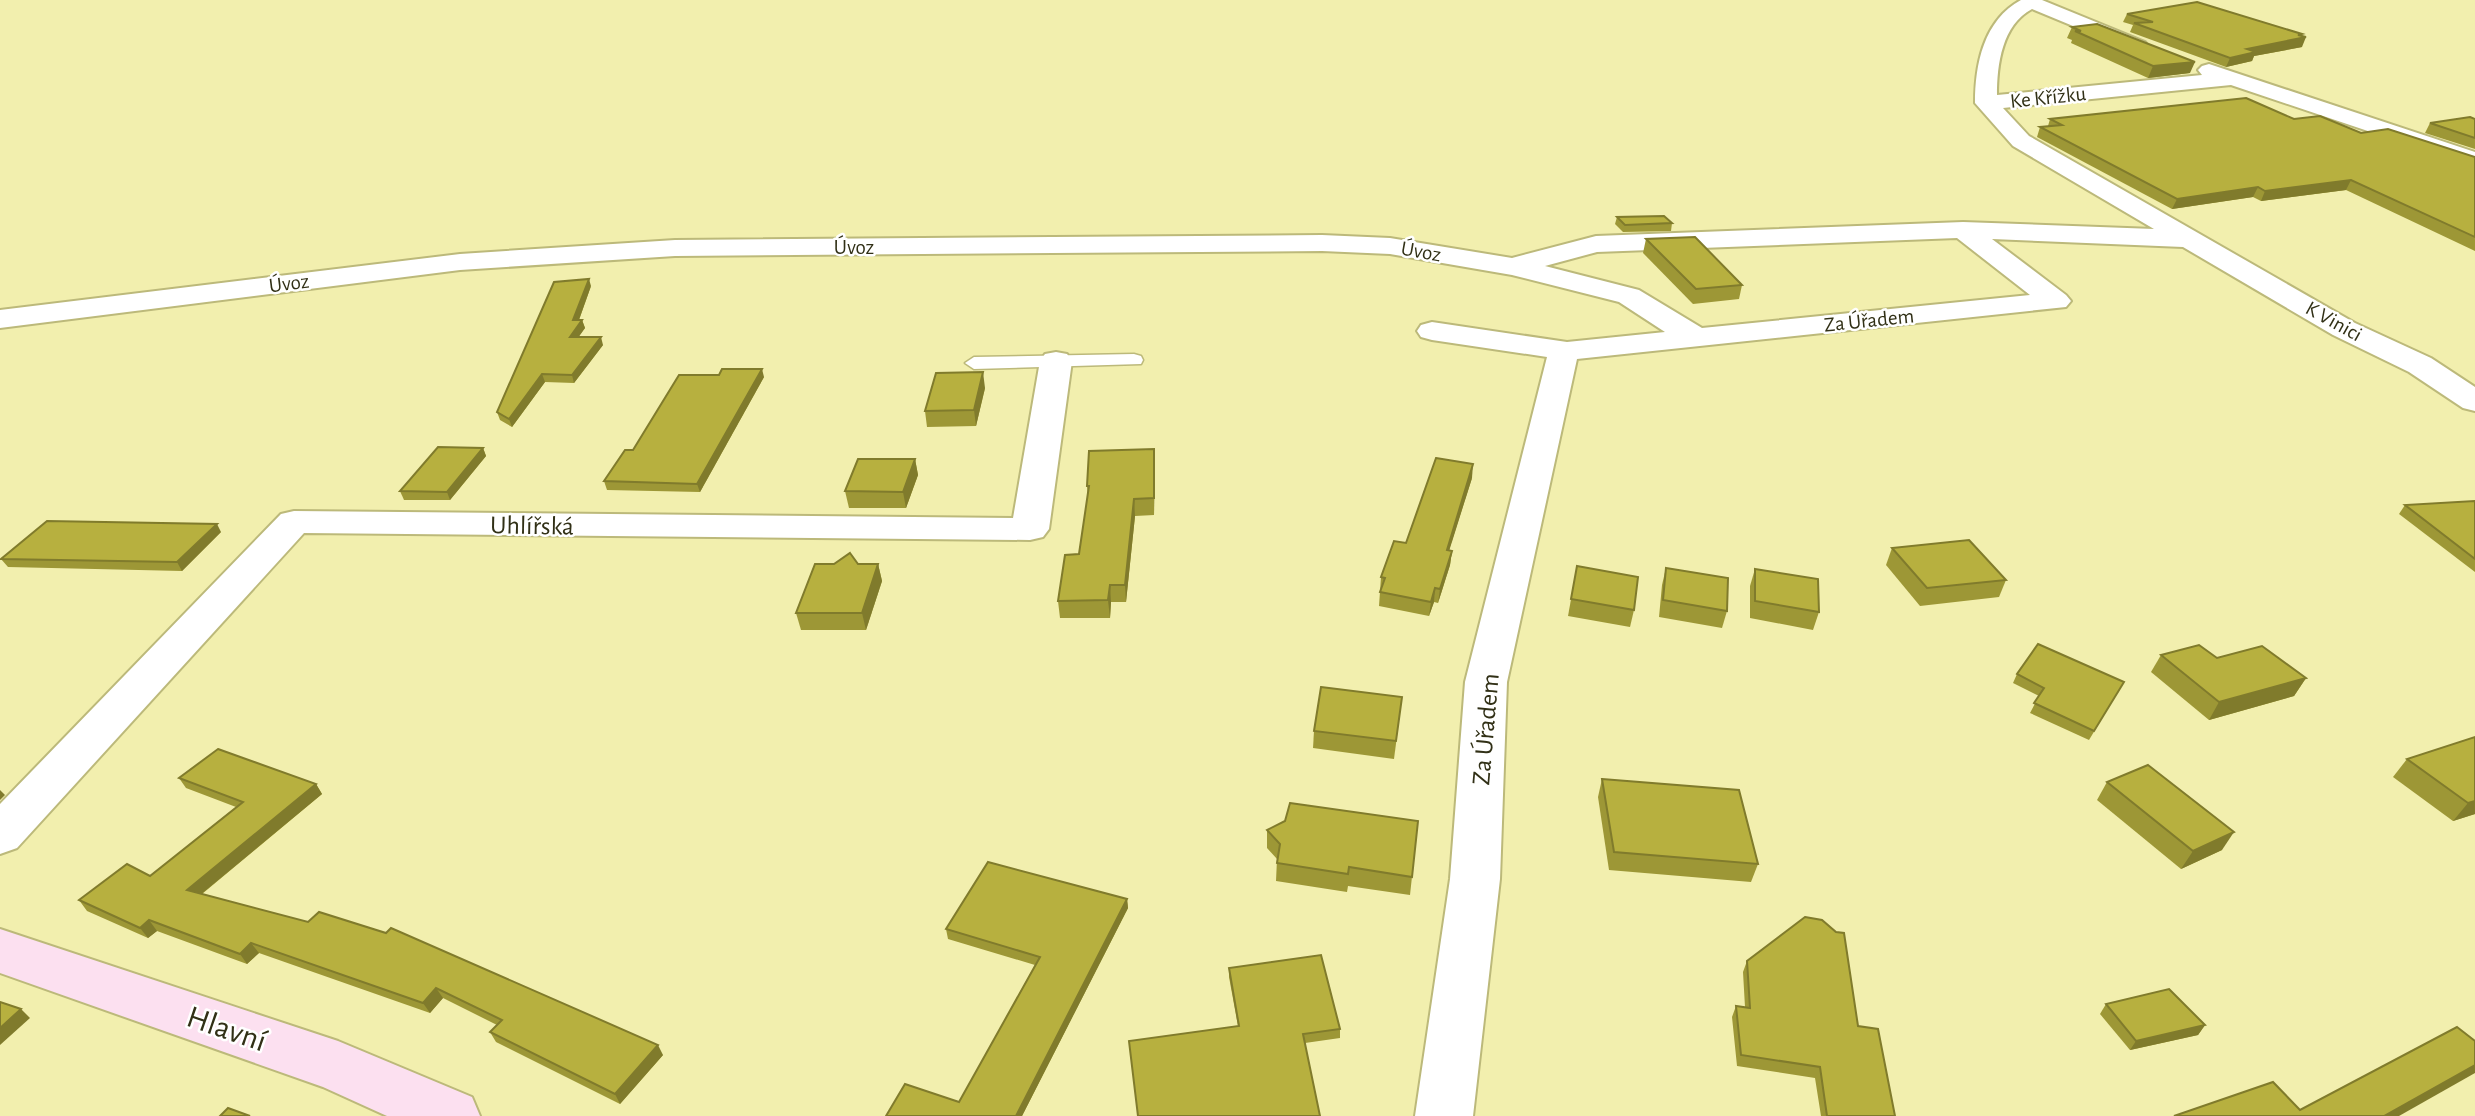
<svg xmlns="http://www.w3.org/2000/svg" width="2475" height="1116" viewBox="0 0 2475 1116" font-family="'Alegreya Sans',sans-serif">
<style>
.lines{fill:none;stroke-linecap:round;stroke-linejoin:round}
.lane-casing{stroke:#bcb97a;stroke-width:3}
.street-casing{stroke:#bcb97a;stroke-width:4}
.secondary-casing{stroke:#bcb97a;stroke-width:4}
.lane{fill:#fff;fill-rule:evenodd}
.street{fill:#fff;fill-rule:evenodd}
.secondary{fill:#fce0f0;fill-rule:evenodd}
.wall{fill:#9d9736}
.shaded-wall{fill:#807b2c}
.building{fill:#b7b03f;stroke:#807b2c;stroke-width:2}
.labels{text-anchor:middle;stroke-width:5;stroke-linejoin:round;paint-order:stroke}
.far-street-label{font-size:21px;fill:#313016;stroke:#fff}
.street-label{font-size:26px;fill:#313016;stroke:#fff}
.near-street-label{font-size:32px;fill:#313016;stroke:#fff}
</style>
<rect width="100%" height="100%" fill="#f2efae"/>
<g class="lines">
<defs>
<path id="lane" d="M1134 354 1141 356 1143 360 1141 364 974 369 965 363 974 357Z"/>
<g id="street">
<path d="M2021 0H2042L2145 42 2148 46 2145 50H2131L2032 9C2002 25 1997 64 1997 95L2202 75 2198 70 2202 66 2209 64 2475 152V167L2231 85 2003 108 2029 136 2355 323 2431 358 2475 387V411L2463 408 2409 372 2333 335 2183 247 1992 239 2066 295 2071 301 2066 307 1577 359 1507 682 1500 879 1473 1116H1415L1450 879 1465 682 1547 357 1432 340 1421 337 1417 331 1421 325 1432 322 1567 342 1665 332 1619 302 1512 275 1390 254 1322 251 675 256 460 270 0 328V310L460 254 675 240 1322 235 1390 238 1512 258 1596 236 1963 222 2154 229 2013 146 1975 103C1975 64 1984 20 2021 0ZM1957 238 2030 295 1702 328 1639 290 1545 266 1597 252Z"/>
<path d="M1056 352 1067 354 1072 361 1049 529 1043 537 1030 540 304 533 17 848 0 854V804L281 514 294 511 1013 518 1040 361 1045 354Z"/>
</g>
<path id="secondary" d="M0 929 338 1041 472 1097 480 1116H387L323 1087 0 973Z"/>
</defs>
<use href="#lane" class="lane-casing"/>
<use href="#street" class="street-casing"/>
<use href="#secondary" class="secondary-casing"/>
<use href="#lane" class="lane"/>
<use href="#street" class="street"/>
<use href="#secondary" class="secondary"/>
</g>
<g class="wall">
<path d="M2127 14 2301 36 2302 47 2254 56 2252 61 2226 67 2130 32 2133 25 2123 22Z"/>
<path d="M2072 27 2190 73 2148 78 2071 43 2072 40 2067 38Z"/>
<path d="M2050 119H2294L2475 157V251L2346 190 2261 201 2253 197 2172 209 2037 137 2040 127 2048 126Z"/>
<path d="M2475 119V149L2425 133 2430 123Z"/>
<path d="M1617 217 1672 223 1671 231 1623 232 1615 224Z"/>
<path d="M1646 239 1742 285 1739 299 1693 304 1643 253Z"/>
<path d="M591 286 579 320H582L585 328 578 337 603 345 574 383 545 382 512 427 500 420 497 412Z"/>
<path d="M719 375 764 377 700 492 607 490 604 481 633 450Z"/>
<path d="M985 388 976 426 927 427 925 411Z"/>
<path d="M483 448 486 456 450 500H404L400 491Z"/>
<path d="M1154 449V515L1135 516 1126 602H1111L1110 618H1060L1058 601 1079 554 1088 498 1087 486Z"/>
<path d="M915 459 918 475 906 508H849L845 491Z"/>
<path d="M1472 478 1449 550 1452 551 1450 565 1438 603 1434 602 1429 616 1379 606 1381 577 1406 543Z"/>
<path d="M2475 501V572L2399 514 2405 505Z"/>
<path d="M221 532 182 571 8 567 1 559Z"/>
<path d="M1892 548 2006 580 1999 597 1920 606 1886 565Z"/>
<path d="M834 564H878L882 581 866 630H801L796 613Z"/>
<path d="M1577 566 1634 610 1630 627 1568 616Z"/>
<path d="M1666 568 1727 611 1722 628 1659 617 1662 585Z"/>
<path d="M1755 569 1819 612 1813 630 1750 618V586Z"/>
<path d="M2161 655 2217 658 2306 678 2294 696 2209 720 2151 672Z"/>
<path d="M2017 674 2124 682 2089 740 2030 713 2039 696 2013 683Z"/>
<path d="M1402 697 1394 759 1313 748 1314 731Z"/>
<path d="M2475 737V814L2453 821 2393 777 2407 759Z"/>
<path d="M179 778 316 784 322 794 202 894 663 1055 620 1104 496 1042 490 1032 497 1025 443 998 430 1013 259 953 247 964 157 931 148 938 87 911 79 900 150 876 236 807 186 788Z"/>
<path d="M1602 779 1758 864 1751 882 1609 870 1598 797Z"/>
<path d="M2107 782 2222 850 2181 869 2097 800Z"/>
<path d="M1418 821 1410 895 1348 886 1347 892 1276 881 1277 859 1267 848V830Z"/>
<path d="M1127 899 1128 908 1022 1116H886L959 1102 1035 965 948 939 946 929Z"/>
<path d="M1747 961 1858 1026 1895 1116H1821L1815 1078 1737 1066 1732 1017 1736 1006 1745 1007 1743 972Z"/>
<path d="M1229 968 1340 1029V1038L1305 1043 1238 1026 1229 977Z"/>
<path d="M2106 1004 2205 1025 2198 1035 2130 1050 2100 1014Z"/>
</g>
<g class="shaded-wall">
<path d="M2302 34 2299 39 2306 37 2302 47 2254 56 2252 61 2226 67 2230 58 2247 49Z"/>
<path d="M2195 62 2190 73 2148 78 2153 66Z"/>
<path d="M2351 180 2346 190 2261 201 2265 191Z"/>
<path d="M2258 187 2253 197 2172 209 2177 199Z"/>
<path d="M589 279 591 286 576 328 573 320Z"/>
<path d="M582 320 585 328 573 345 570 337Z"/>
<path d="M601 337 603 345 574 383 572 375Z"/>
<path d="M762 369 764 377 700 492 697 484Z"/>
<path d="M983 372 985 388 976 426 974 410Z"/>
<path d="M542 374 545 382 512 427 509 419Z"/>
<path d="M483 448 486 456 450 500 447 492Z"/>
<path d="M1154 449 1155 466 1154 515Z"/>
<path d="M915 459 918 475 906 508 903 492Z"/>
<path d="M1473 464 1472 478 1445 564 1447 550Z"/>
<path d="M1134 499 1135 516 1126 602 1125 585Z"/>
<path d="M217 524 221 532 182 571 177 562Z"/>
<path d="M1452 551 1450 565 1438 603 1440 589Z"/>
<path d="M878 564 882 581 866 630 862 613Z"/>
<path d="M1110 585 1111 602 1110 618 1108 600Z"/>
<path d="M1435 588 1434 602 1429 616 1431 602Z"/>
<path d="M2306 678 2294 696 2209 720 2219 702Z"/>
<path d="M316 784 322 794 194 900 187 890Z"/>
<path d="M0 790 5 795 0 800Z"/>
<path d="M2475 801V814L2453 821 2468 803Z"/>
<path d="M2234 832 2222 850 2181 869 2193 851Z"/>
<path d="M1127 899 1128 908 1022 1116H1016Z"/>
<path d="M149 920 157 931 148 938 140 928Z"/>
<path d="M251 943 259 953 247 964 240 954Z"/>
<path d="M436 988 443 998 430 1013 423 1003Z"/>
<path d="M21 1009 30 1018 0 1045V1028Z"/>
<path d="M2205 1025 2198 1035 2130 1050 2136 1041Z"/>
<path d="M658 1045 663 1055 620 1104 615 1094Z"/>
<path d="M2475 1065V1073L2399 1116H2384Z"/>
</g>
<g class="building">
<path d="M2197 2 2302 34 2298 35 2306 37 2247 49 2256 52 2230 58 2134 23 2153 22 2127 14Z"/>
<path d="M2097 24 2195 62 2153 66 2075 31H2081L2072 27Z"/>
<path d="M2246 98 2294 119 2320 116 2361 133 2388 129 2475 157V237L2351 180 2265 191 2258 187 2177 199 2040 127 2062 125 2050 119Z"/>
<path d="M2470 117 2475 119V138L2430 123Z"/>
<path d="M1664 216 1672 223 1625 225 1617 217Z"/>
<path d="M1695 237 1742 285 1696 289 1646 239Z"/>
<path d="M589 279 573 320H582L570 337H601L572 375 542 374 509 419 497 412 554 282Z"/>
<path d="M722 369H762L697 484 604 481 625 450H633L679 375H719Z"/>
<path d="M983 372 974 410 925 411 936 373Z"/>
<path d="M438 447 483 448 447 492 400 491Z"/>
<path d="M1154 449V498L1134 499 1125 585H1110L1108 600 1058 601 1065 555 1079 554 1089 486H1087L1089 451Z"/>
<path d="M1436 458 1473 464 1447 550 1452 551 1440 589 1435 588 1431 602 1380 592 1385 578 1381 577 1394 541 1406 543Z"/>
<path d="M858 459H915L903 492 845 491Z"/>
<path d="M2475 501V559L2405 505Z"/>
<path d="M47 521 217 524 177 562 1 559Z"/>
<path d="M1969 540 2006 580 1927 588 1892 548Z"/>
<path d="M850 553 858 564H878L862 613H796L815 564H834Z"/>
<path d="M1577 566 1638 577 1634 610 1571 599Z"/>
<path d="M1666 568 1728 578 1727 611 1663 600Z"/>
<path d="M1755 569 1818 579 1819 612 1755 601Z"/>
<path d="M2038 644 2124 682 2094 731 2034 703 2044 688 2017 674Z"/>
<path d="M2199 645 2217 658 2262 646 2306 678 2219 702 2161 655Z"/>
<path d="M1321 687 1402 697 1396 741 1314 731Z"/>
<path d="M2475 737V801L2468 803 2407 759Z"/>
<path d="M218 749 316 784 187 890 308 922 319 912 386 933 391 928 658 1045 615 1094 490 1032 502 1020 436 988 423 1003 251 943 240 954 149 920 140 928 79 900 127 864 150 876 243 802 179 778Z"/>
<path d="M2148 765 2234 832 2193 851 2107 782Z"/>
<path d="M1602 779 1739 790 1758 864 1614 852Z"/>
<path d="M1290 803 1418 821 1412 877 1349 867 1348 874 1277 863 1280 844 1267 830 1285 821Z"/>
<path d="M988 862 1127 899 1016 1116H886L905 1084 959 1102 1040 957 946 929Z"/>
<path d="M1805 917 1822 920 1836 932 1844 933 1858 1026 1878 1029 1895 1116H1827L1820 1067 1741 1055 1736 1006 1750 1008 1747 961Z"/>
<path d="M1321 955 1340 1029 1303 1034 1320 1116H1138L1129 1041 1239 1026 1229 968Z"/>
<path d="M2169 989 2205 1025 2136 1041 2106 1004Z"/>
<path d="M0 1002 21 1009 0 1028Z"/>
<path d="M2457 1027 2475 1041V1065L2384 1116H2174L2273 1082 2300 1110Z"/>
<path d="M228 1108 250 1116H220Z"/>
</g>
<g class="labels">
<g class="far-street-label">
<text transform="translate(2048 97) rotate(-6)" y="7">Ke Křížku</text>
<text x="854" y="254">Úvoz</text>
<text transform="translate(1421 251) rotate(10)" y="7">Úvoz</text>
<text transform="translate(289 283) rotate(-7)" y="7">Úvoz</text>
<text transform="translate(1869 320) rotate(-6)" y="7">Za Úřadem</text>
<text transform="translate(2334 321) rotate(29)" y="7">K Vinici</text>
</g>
<g class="street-label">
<text transform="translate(532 525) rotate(1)" y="9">Uhlířská</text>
<text transform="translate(1485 729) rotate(-85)" y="9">Za Úřadem</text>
</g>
<g class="near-street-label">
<text transform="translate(227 1028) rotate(19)" y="11">Hlavní</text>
</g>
</g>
</svg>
